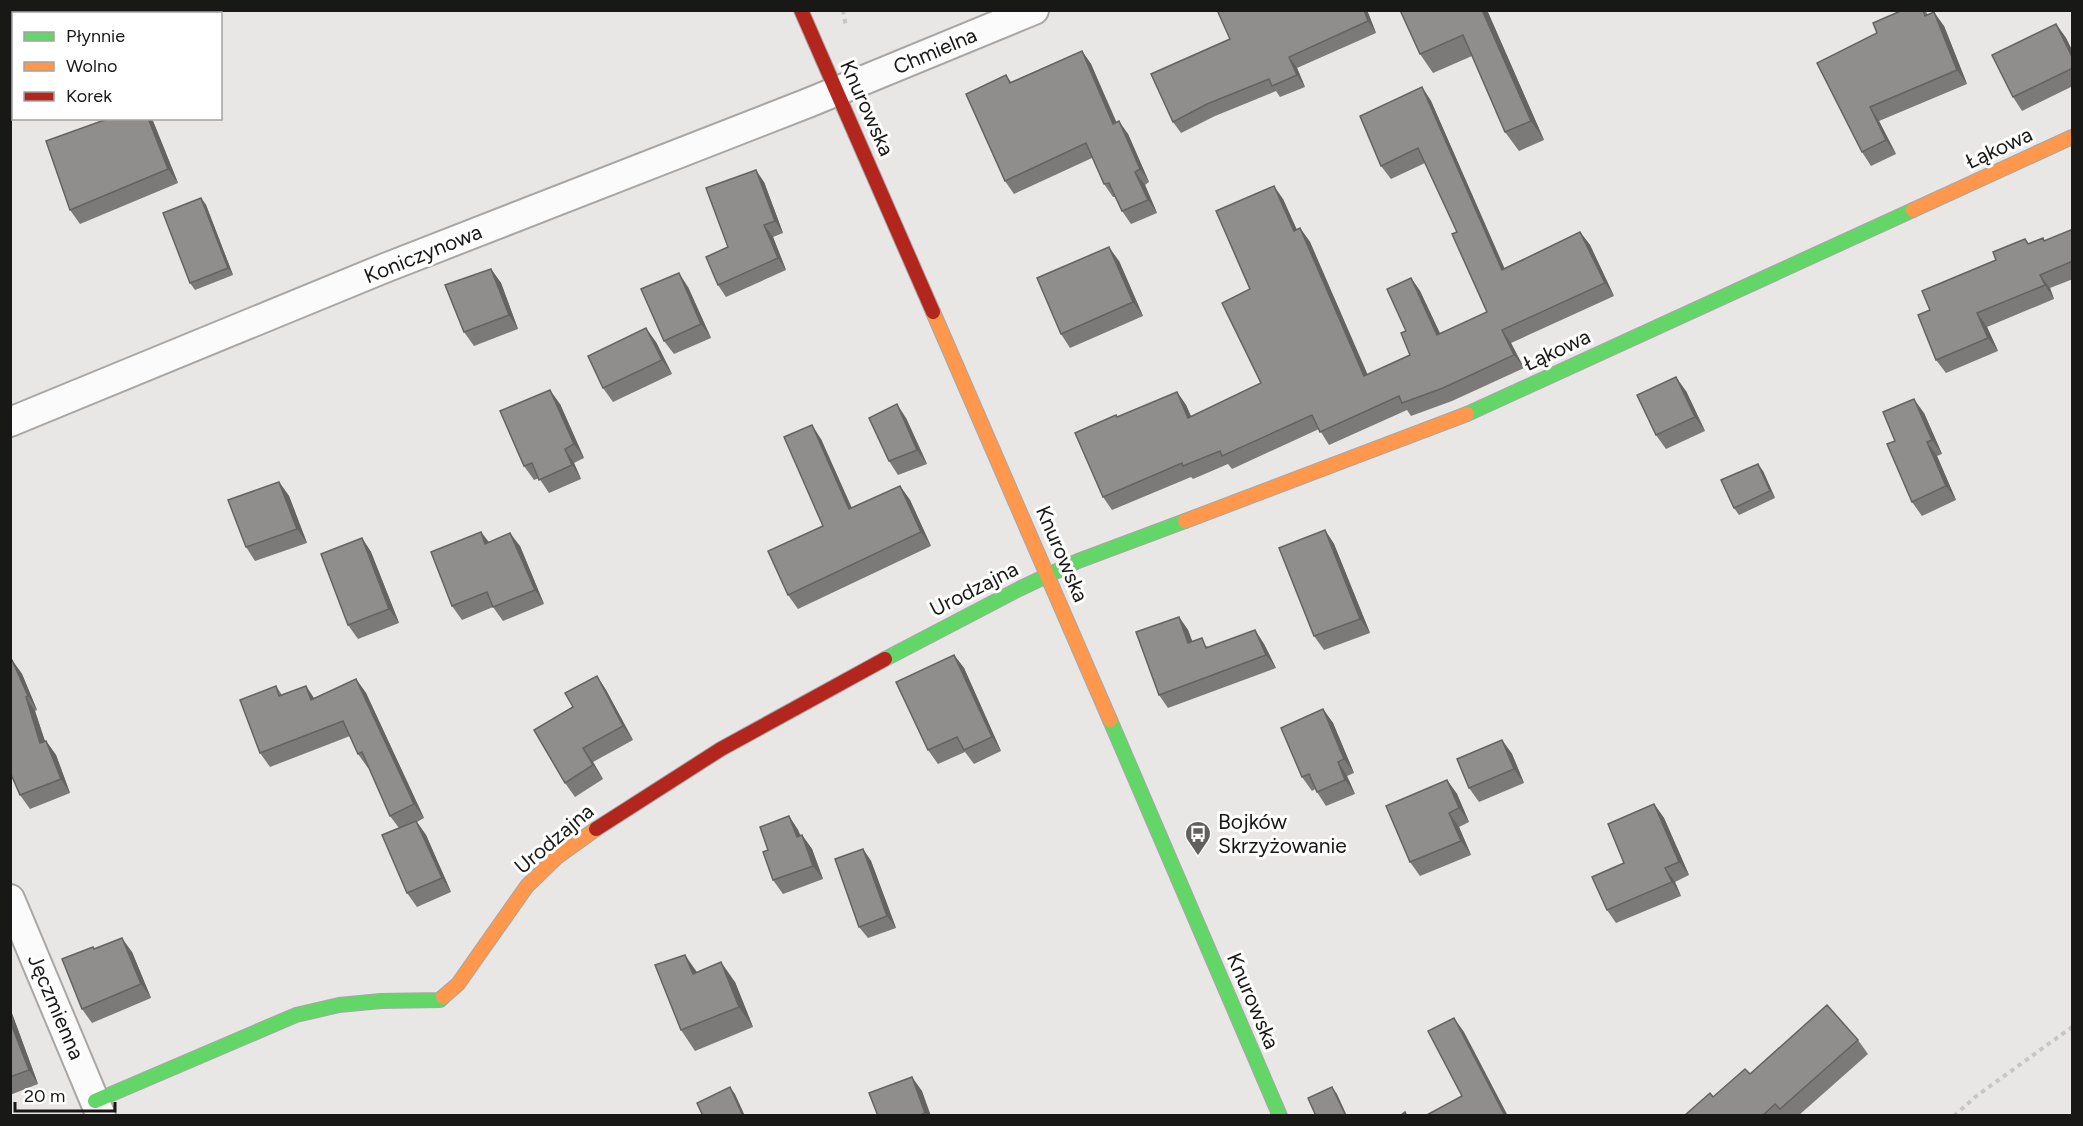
<svg xmlns="http://www.w3.org/2000/svg" width="2083" height="1126" viewBox="0 0 2083 1126" font-family="Figtree,sans-serif">
<style>
.lines{fill:none;stroke-linecap:round;stroke-linejoin:round}
.street-casing{stroke:#a8a7a6;stroke-width:32}
.fast-casing{stroke:#a8a7a6;stroke-width:16}
.slow-casing{stroke:#a8a7a6;stroke-width:16}
.jam-casing{stroke:#a8a7a6;stroke-width:16}
.path{stroke:#c6c6c6;stroke-width:4;stroke-dasharray:4.5 4.5;stroke-linecap:butt}
.street{stroke:#fcfbfb;stroke-width:28}
.fast{stroke:#63d668;stroke-width:14}
.slow{stroke:#ff974d;stroke-width:14}
.jam{stroke:#b3261e;stroke-width:14}
.wall{fill:#7b7a78}
.shaded-wall{fill:#646362}
.building{fill:#8f8e8c;stroke:#646362;stroke-width:1.5}
.labels{text-anchor:middle;stroke-width:6;stroke-linejoin:round;paint-order:stroke}
.street-label{font-size:21px;fill:#181817;stroke:#fff}
.poi-label{font-size:21px;fill:#181817;stroke:#fff;text-anchor:start}
</style>
<rect width="100%" height="100%" fill="#e8e7e5"/>
<g class="lines">
<defs>
<g id="street">
<path d="M10 422 385 268 808 103 1034 10"/>
<path d="M10 899 101 1116"/>
</g>
<g id="fast">
<path d="M1467 414 1913 210"/>
<path d="M885 659 1019 589 1078 561 1185 521"/>
<path d="M1110 720 1280 1116"/>
<path d="M95 1101 296 1015 339 1005 381 1001 440 1000 443 997"/>
</g>
<g id="slow">
<path d="M1913 210 2072 137"/>
<path d="M933 312 1110 720"/>
<path d="M1185 521 1467 414"/>
<path d="M443 997 458 984 527 886 557 857 596 829"/>
</g>
<g id="jam">
<path d="M801 10 933 312"/>
<path d="M596 829 721 749 885 659"/>
</g>
</defs>
<use href="#street" class="street-casing"/>
<use href="#fast" class="fast-casing"/>
<use href="#slow" class="slow-casing"/>
<use href="#jam" class="jam-casing"/>
<g class="path">
<path d="M843 10 846 27"/>
<path d="M1954 1116 1975 1097 2072 1027"/>
</g>
<use href="#street" class="street"/>
<use href="#fast" class="fast"/>
<use href="#slow" class="slow"/>
<use href="#jam" class="jam"/>
</g>
<g class="wall">
<path d="M1367 10 1376 33 1297 68 1305 87 1280 97 1276 91 1215 116 1181 133 1173 122Z"/>
<path d="M1487 10 1544 140 1519 151 1505 132 1472 56 1433 73 1420 54Z"/>
<path d="M1903 10H1925L1928 15 1944 26 1967 84 1879 121 1896 154 1871 166 1862 152 1877 33Z"/>
<path d="M2056 24 2066 38 2073 52V86L2022 111 2013 97Z"/>
<path d="M1082 51 1091 64 1116 123 1128 134 1149 182 1145 185 1157 213 1131 224 1122 211 1115 197H1113L1104 184 1092 158 1014 194 1005 181 1006 75 1011 82Z"/>
<path d="M1422 87 1431 101 1504 268 1580 232 1590 245 1614 296 1511 343 1524 368 1452 401 1411 416 1407 410 1329 445 1319 429 1232 469 1228 464 1193 479 1191 477 1112 510 1103 497 1118 417 1177 392 1186 405 1191 416 1261 383 1250 289 1283 199 1297 230 1300 228 1310 242 1367 375 1410 355 1406 331 1411 278 1420 291 1440 334 1487 312 1457 232 1425 163 1391 179 1381 166Z"/>
<path d="M153 121 178 183 80 224 70 210Z"/>
<path d="M764 182 783 233 773 237 786 270 726 297 718 285 728 247Z"/>
<path d="M201 198 206 205 233 275 195 290 190 283Z"/>
<path d="M2073 229V279L2050 288 2054 299 1987 327 1998 351 1946 373 1936 360 1930 310 2025 239 2029 244 2045 241Z"/>
<path d="M1119 261 1143 316 1070 348 1061 334Z"/>
<path d="M491 269 501 283 518 329 474 346 464 332Z"/>
<path d="M688 287 711 338 674 354 664 341Z"/>
<path d="M656 342 672 374 613 402 603 388Z"/>
<path d="M1686 391 1705 431 1666 449 1656 435Z"/>
<path d="M560 404 584 458 574 463 581 479 549 493 539 478 534 480 524 466Z"/>
<path d="M1924 413 1942 454 1937 456 1956 500 1922 516 1912 502 1895 441Z"/>
<path d="M906 418 927 464 898 475 889 461Z"/>
<path d="M821 439 852 508 900 486 910 500 931 546 798 609 788 595 823 526Z"/>
<path d="M1763 471 1775 498 1739 515 1734 508Z"/>
<path d="M279 482 289 496 307 543 255 561 246 547Z"/>
<path d="M1325 530 1334 544 1370 633 1324 650 1314 636Z"/>
<path d="M481 532 489 542 520 546 544 604 503 621 493 607 462 620 452 606Z"/>
<path d="M362 538 371 552 399 623 358 639 348 625Z"/>
<path d="M1179 617 1188 630 1192 641 1209 647 1255 630 1264 644 1276 668 1168 708 1159 695Z"/>
<path d="M954 655 964 668 1001 751 974 764 965 752 938 764 928 750Z"/>
<path d="M12 660 22 674 37 710 35 711 45 741H46L56 755 70 793 30 809 20 795Z"/>
<path d="M597 676 606 690 633 740 593 762 603 779 575 797 565 783 573 707Z"/>
<path d="M356 679 366 693 424 818 417 822 426 835 451 892 417 907 407 893 399 828 390 816 369 767 368 768 358 754 350 736 270 767 260 753 276 686 282 695 306 686 314 698Z"/>
<path d="M1323 709 1333 723 1354 773 1347 776 1355 794 1326 806 1315 789 1312 791 1302 777Z"/>
<path d="M1502 740 1512 754 1524 783 1479 802 1469 788Z"/>
<path d="M1447 780 1457 794 1469 822 1459 827 1471 855 1420 876 1410 862Z"/>
<path d="M1654 804 1664 818 1689 875 1675 882 1681 896 1616 923 1607 910 1624 863Z"/>
<path d="M789 816 798 830 801 836 802 835 812 849 823 879 783 894 773 880 768 850Z"/>
<path d="M863 849 871 861 896 928 868 938 859 927Z"/>
<path d="M95 949 132 952 151 998 92 1023 82 1009Z"/>
<path d="M735 982 753 1027 695 1051 681 1030Z"/>
<path d="M10 1008 38 1084 10 1095Z"/>
<path d="M1858 1040 1868 1054 1798 1116H1684L1750 1074Z"/>
</g>
<g class="shaded-wall">
<path d="M1364 10H1367L1376 33 1368 21Z"/>
<path d="M1482 10H1487L1544 140 1531 121Z"/>
<path d="M1934 12 1944 26 1967 84 1957 70Z"/>
<path d="M2056 24 2066 38 2073 52V59Z"/>
<path d="M1082 51 1091 64 1123 137 1113 124Z"/>
<path d="M1289 57 1297 68 1305 87 1297 75Z"/>
<path d="M1422 87 1431 101 1511 283 1502 270Z"/>
<path d="M1870 107 1879 121 1896 154 1886 140Z"/>
<path d="M148 118H151L153 121 178 183 168 169Z"/>
<path d="M1119 121 1128 134 1149 182 1140 169Z"/>
<path d="M756 170 764 182 783 233 775 221Z"/>
<path d="M1135 172 1145 185 1157 213 1148 200Z"/>
<path d="M1274 186 1283 199 1303 244 1294 231Z"/>
<path d="M201 198 206 205 233 275 228 268Z"/>
<path d="M764 225 773 237 786 270 778 258Z"/>
<path d="M1300 228 1310 242 1374 389 1364 376Z"/>
<path d="M1580 232 1590 245 1614 296 1605 283Z"/>
<path d="M1109 247 1119 261 1143 316 1133 302Z"/>
<path d="M491 269 501 283 518 329 509 315Z"/>
<path d="M679 273 688 287 711 338 701 324Z"/>
<path d="M2040 275 2050 288 2054 299 2045 285Z"/>
<path d="M1411 278 1420 291 1447 348 1437 335Z"/>
<path d="M1977 313 1987 327 1998 351 1988 338Z"/>
<path d="M646 328 656 342 672 374 662 360Z"/>
<path d="M1502 330 1511 343 1524 368 1514 355Z"/>
<path d="M1676 377 1686 391 1705 431 1695 417Z"/>
<path d="M550 390 560 404 584 458 574 444Z"/>
<path d="M1177 392 1186 405 1197 431 1188 418Z"/>
<path d="M1914 399 1924 413 1942 454 1932 440Z"/>
<path d="M897 404 906 418 927 464 917 450Z"/>
<path d="M812 425 821 439 858 523 849 509Z"/>
<path d="M1927 442 1937 456 1956 500 1946 486Z"/>
<path d="M565 449 574 463 581 479 572 465Z"/>
<path d="M1758 464 1763 471 1775 498 1770 491Z"/>
<path d="M279 482 289 496 307 543 297 529Z"/>
<path d="M900 486 910 500 931 546 921 532Z"/>
<path d="M1325 530 1334 544 1370 633 1360 619Z"/>
<path d="M481 532 491 546 485 544Z"/>
<path d="M510 533 520 546 544 604 535 590Z"/>
<path d="M362 538 371 552 399 623 389 609Z"/>
<path d="M1179 617 1188 630 1198 656 1188 643Z"/>
<path d="M1255 630 1264 644 1276 668 1266 655Z"/>
<path d="M954 655 964 668 1001 751 992 737Z"/>
<path d="M12 660 22 674 37 710 28 696Z"/>
<path d="M597 676 606 690 633 740 623 726Z"/>
<path d="M356 679 366 693 424 818 414 804Z"/>
<path d="M306 686 315 700H311Z"/>
<path d="M26 697 35 711 50 757 40 743Z"/>
<path d="M1323 709 1333 723 1354 773 1344 759Z"/>
<path d="M1502 740 1512 754 1524 783 1514 769Z"/>
<path d="M46 741 56 755 70 793 61 779Z"/>
<path d="M583 748 593 762 603 779 593 765Z"/>
<path d="M1338 762 1347 776 1355 794 1345 780Z"/>
<path d="M1447 780 1457 794 1469 822 1459 808Z"/>
<path d="M1654 804 1664 818 1689 875 1679 862Z"/>
<path d="M1449 813 1459 827 1471 855 1461 841Z"/>
<path d="M789 816 798 830 806 851 797 837Z"/>
<path d="M416 821 426 835 451 892 442 878Z"/>
<path d="M802 835 812 849 823 879 813 866Z"/>
<path d="M863 849 871 861 896 928 887 916Z"/>
<path d="M1665 868 1675 882 1681 896 1672 882Z"/>
<path d="M122 938 132 952 151 998 141 984Z"/>
<path d="M685 955 699 975 693 974Z"/>
<path d="M721 962 735 982 753 1027 739 1007Z"/>
<path d="M10 1008 38 1084 29 1070 10 1021Z"/>
<path d="M1454 1018 1464 1032 1508 1116H1505Z"/>
<path d="M912 1077 922 1091 931 1116H927L925 1113Z"/>
<path d="M730 1087 735 1094 745 1116 742 1114Z"/>
<path d="M1332 1087 1337 1094 1347 1116H1346Z"/>
</g>
<g class="building">
<path d="M1217 10H1364L1368 21 1289 57 1297 75 1272 86 1269 79 1207 104 1173 122 1151 74 1230 39Z"/>
<path d="M1400 10H1482L1531 121 1505 132 1463 35 1420 54Z"/>
<path d="M1903 10H1923L1925 16 1934 12 1957 70 1870 107 1886 140 1862 152 1817 63 1877 33 1873 23Z"/>
<path d="M2056 24 2073 59V68L2013 97 1992 55Z"/>
<path d="M1082 51 1113 124 1119 121 1140 169 1135 172 1148 200 1122 211 1109 183 1104 184 1086 143 1005 181 966 94 1006 75 1010 83Z"/>
<path d="M1422 87 1502 270 1580 232 1605 283 1502 330 1514 355 1443 388 1402 403 1399 396 1320 432 1312 415 1222 456 1220 451 1183 466 1182 463 1103 497 1075 433 1116 415 1117 417 1177 392 1188 418 1261 383 1222 303 1250 289 1216 211 1274 186 1294 231 1300 228 1364 376 1410 355 1401 333 1406 331 1387 289 1411 278 1437 335 1487 312 1452 234 1457 232 1418 148 1381 166 1360 116Z"/>
<path d="M110 118H148L168 169 70 210 46 141Z"/>
<path d="M756 170 775 221 764 225 778 258 718 285 706 257 728 247 706 188Z"/>
<path d="M201 198 228 268 190 283 163 213Z"/>
<path d="M2073 229V261L2040 275 2045 285 1977 313 1988 338 1936 360 1918 315 1930 310 1922 291 1996 260 1993 252 2025 239 2028 244 2043 238 2044 241Z"/>
<path d="M1109 247 1133 302 1061 334 1037 278Z"/>
<path d="M491 269 509 315 464 332 445 285Z"/>
<path d="M679 273 701 324 664 341 641 289Z"/>
<path d="M646 328 662 360 603 388 588 356Z"/>
<path d="M1676 377 1695 417 1656 435 1637 395Z"/>
<path d="M550 390 574 444 565 449 572 465 539 480 532 463 524 466 500 411Z"/>
<path d="M1914 399 1932 440 1927 442 1946 486 1912 502 1887 444 1895 441 1883 412Z"/>
<path d="M897 404 917 450 889 461 869 418Z"/>
<path d="M812 425 849 509 900 486 921 532 788 595 768 551 823 526 784 437Z"/>
<path d="M1758 464 1770 491 1734 508 1721 480Z"/>
<path d="M279 482 297 529 246 547 228 500Z"/>
<path d="M1325 530 1360 619 1314 636 1279 548Z"/>
<path d="M481 532 485 544 510 533 535 590 493 607 487 592 452 606 431 552Z"/>
<path d="M362 538 389 609 348 625 321 554Z"/>
<path d="M1179 617 1188 643 1202 638 1206 648 1255 630 1266 655 1159 695 1136 632Z"/>
<path d="M954 655 992 737 964 750 957 737 928 750 896 682Z"/>
<path d="M10 660H12L28 696 26 697 40 743 46 741 61 779 20 795 10 772Z"/>
<path d="M597 676 623 726 583 748 593 765 565 783 534 730 573 707 565 693Z"/>
<path d="M356 679 414 804 390 816 362 752 358 754 343 721 260 753 240 700 276 686 279 696 306 686 311 700Z"/>
<path d="M1323 709 1344 759 1338 762 1345 780 1317 792 1309 774 1302 777 1281 728Z"/>
<path d="M1502 740 1514 769 1469 788 1457 759Z"/>
<path d="M1447 780 1459 808 1449 813 1461 841 1410 862 1386 806Z"/>
<path d="M1654 804 1679 862 1665 868 1672 882 1607 910 1592 877 1624 863 1608 824Z"/>
<path d="M789 816 797 837 802 835 813 866 773 880 763 852 768 850 760 827Z"/>
<path d="M416 821 442 878 407 893 382 835Z"/>
<path d="M863 849 887 916 859 927 835 859Z"/>
<path d="M122 938 141 984 82 1009 62 959 93 947 94 949Z"/>
<path d="M685 955 693 974 721 962 739 1007 681 1030 655 965Z"/>
<path d="M1827 1005 1858 1040 1780 1109 1775 1104 1762 1116H1684L1710 1093 1713 1097 1745 1069 1750 1074Z"/>
<path d="M1454 1018 1505 1116H1425L1462 1096 1428 1031Z"/>
<path d="M10 1021 29 1070 10 1077Z"/>
<path d="M912 1077 925 1113 918 1116H878L869 1093Z"/>
<path d="M730 1087 742 1114 739 1116H703L697 1103Z"/>
<path d="M1332 1087 1346 1116H1316L1308 1098Z"/>
<path d="M1405 1112 1407 1116H1400Z"/>
</g>
<defs>
<symbol id="bus-pin" viewBox="-11 -11 22 30"><path d="M0 17L-7.5 6A9.5 9.5 0 1 1 7.5 6Z" fill="#61605f" stroke="#fff"/><path d="M-5-6H5V4H4V6H2V4H-2V6H-4V4H-5ZM-3.5-4V0h7V-4ZM-3.5 1.2v1.5H-2V1.2ZM2 1.2v1.5H3.5V1.2Z" fill="#fff"/></symbol>
</defs>
<g fill-rule="evenodd">
<use href="#bus-pin" x="1183" y="819" width="30" height="40"/>
</g>
<g class="labels">
<g class="street-label">
<text transform="translate(935 51) rotate(-23)" y="7">Chmielna</text>
<text transform="translate(867 108) rotate(66)" y="7">Knurowska</text>
<text transform="translate(1999 148) rotate(-25)" y="7">Łąkowa</text>
<text transform="translate(423 254) rotate(-22)" y="7">Koniczynowa</text>
<text transform="translate(1557 350) rotate(-25)" y="7">Łąkowa</text>
<text transform="translate(1062 554) rotate(67)" y="7">Knurowska</text>
<text transform="translate(974 589) rotate(-27)" y="7">Urodzajna</text>
<text transform="translate(554 839) rotate(-40)" y="7">Urodzajna</text>
<text transform="translate(1253 1001) rotate(67)" y="7">Knurowska</text>
<text transform="translate(56 1007) rotate(67)" y="7">Jęczmienna</text>
</g>
<g class="poi-label">
<text x="1218" y="829">Bojków<tspan x="1218" dy="24">Skrzyżowanie</tspan></text>
</g>
</g>
<rect width="2083" height="1126" fill="none" stroke="#181817" stroke-width="24"/>
<rect x="12" y="12" width="210" height="108" fill="#ffffff" stroke="#a3a3a2" stroke-width="1.5"/>
<rect x="24" y="32" width="30" height="9" fill="#63d668" stroke="#a3a3a2" stroke-width="1.5"/>
<text x="66" y="42" font-size="18" fill="#181817">Płynnie</text>
<rect x="24" y="62" width="30" height="9" fill="#ff974d" stroke="#a3a3a2" stroke-width="1.5"/>
<text x="66" y="72" font-size="18" fill="#181817">Wolno</text>
<rect x="24" y="92" width="30" height="9" fill="#b3261e" stroke="#a3a3a2" stroke-width="1.5"/>
<text x="66" y="102" font-size="18" fill="#181817">Korek</text>
<path d="M15 1102v9h100v-9" fill="none" stroke="#181817" stroke-width="3"/>
<text x="24" y="1102" font-size="18" fill="#181817" stroke="#ffffff" stroke-width="4.5" paint-order="stroke">20 m</text>
</svg>
